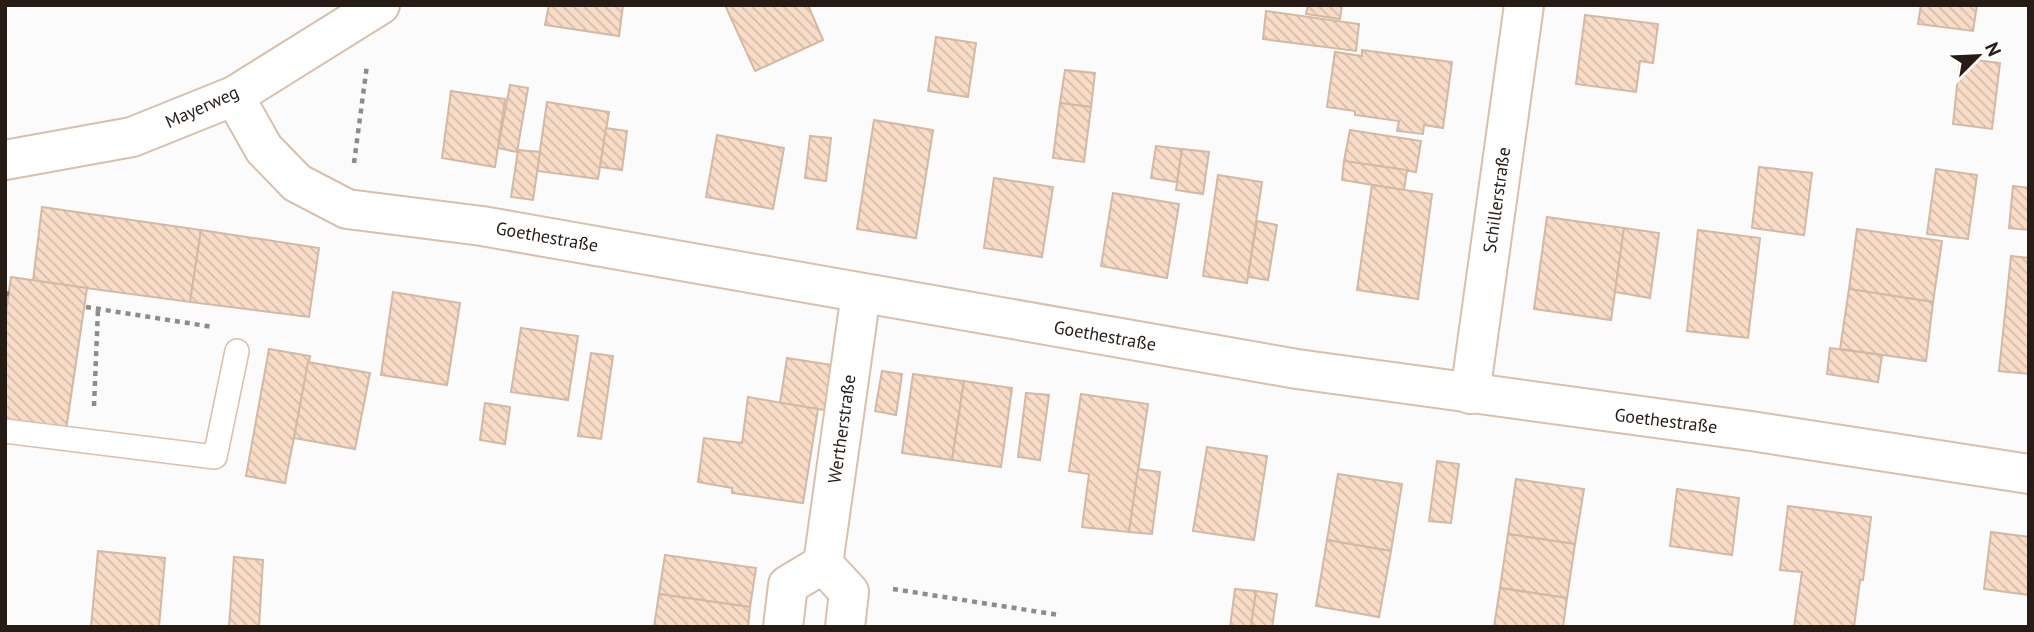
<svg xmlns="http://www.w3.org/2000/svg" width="2034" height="632" viewBox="0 0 2034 632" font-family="'PT Sans',sans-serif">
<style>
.building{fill:url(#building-back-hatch);stroke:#d3b8a3;stroke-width:2}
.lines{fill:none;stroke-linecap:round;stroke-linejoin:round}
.lane-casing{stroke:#dabfaa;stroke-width:26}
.street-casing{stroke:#dabfaa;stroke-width:42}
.path{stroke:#908b88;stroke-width:4.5;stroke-dasharray:5 5;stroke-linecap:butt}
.lane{stroke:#fff;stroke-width:23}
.street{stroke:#fff;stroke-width:38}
.labels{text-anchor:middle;stroke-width:7;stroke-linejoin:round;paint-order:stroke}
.street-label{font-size:18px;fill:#261c15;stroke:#fff}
</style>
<defs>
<pattern id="building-back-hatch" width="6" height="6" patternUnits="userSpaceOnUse" patternTransform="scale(1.75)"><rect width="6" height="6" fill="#f8dcc7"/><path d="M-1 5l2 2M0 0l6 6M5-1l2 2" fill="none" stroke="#d4bcaa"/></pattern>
</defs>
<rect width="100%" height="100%" fill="#fbfbfb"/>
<g class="building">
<path d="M549 5H623L619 36 545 25Z"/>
<path d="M725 5H808L823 40 755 71Z"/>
<path d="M1308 5H1342L1340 19 1306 14Z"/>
<path d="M1921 5H1977L1973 31 1918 24Z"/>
<path d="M1266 11 1359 24 1356 51 1263 39Z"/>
<path d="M1585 15 1658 24 1653 63 1640 61 1636 92 1576 84Z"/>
<path d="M936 37 976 43 968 97 928 91Z"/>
<path d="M1362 50 1452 62 1443 128 1424 125 1423 134 1397 131 1399 121 1355 115V111L1327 107 1335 52 1362 56Z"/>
<path d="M1960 58 2000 63 1992 129 1953 124Z"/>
<path d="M1065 70 1095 73 1091 107 1060 103Z"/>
<path d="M510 85 528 88 517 152 498 148Z"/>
<path d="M451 91 505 99 495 167 442 158Z"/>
<path d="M547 102 609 112 598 179 537 171Z"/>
<path d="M1060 103 1091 107 1084 162 1053 158Z"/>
<path d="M874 120 933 130 916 238 857 229Z"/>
<path d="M606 128 627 131 622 170 600 167Z"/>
<path d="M1350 130 1421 141 1416 172 1344 161Z"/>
<path d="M717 135 784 148 773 209 706 197Z"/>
<path d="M810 136 831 138 826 181 805 178Z"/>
<path d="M1156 146 1182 149 1177 182 1151 178Z"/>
<path d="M1182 149 1209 152 1203 194 1176 190Z"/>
<path d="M518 150 540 152 533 200 511 197Z"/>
<path d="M1344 161 1407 170 1404 190 1342 180Z"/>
<path d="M1759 167 1812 173 1804 235 1752 228Z"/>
<path d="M1936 169 1977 175 1968 239 1927 234Z"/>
<path d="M1218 175 1262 182 1247 283 1203 276Z"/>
<path d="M994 178 1053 187 1042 257 984 248Z"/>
<path d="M1372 185 1432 194 1418 299 1357 290Z"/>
<path d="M2013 186 2029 188V230L2009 228Z"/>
<path d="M1113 193 1179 204 1167 278 1101 266Z"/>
<path d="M42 207 201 230 190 302 33 281Z"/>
<path d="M1547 217 1624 228 1611 320 1534 309Z"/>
<path d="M1257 221 1277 225 1268 280 1248 277Z"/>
<path d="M1624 228 1659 233 1650 298 1615 292Z"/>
<path d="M1857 229 1942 241 1933 302 1849 289Z"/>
<path d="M201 230 319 248 309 317 190 302Z"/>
<path d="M1698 230 1760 238 1748 338 1687 331Z"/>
<path d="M2011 256 2029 258V374L1999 371Z"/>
<path d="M11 277 87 288 66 430 5 420V318Z"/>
<path d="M1849 289 1933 302 1926 361 1840 349Z"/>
<path d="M393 292 460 303 447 385 381 375Z"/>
<path d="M521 328 578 336 568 400 511 392Z"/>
<path d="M1830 348 1882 355 1878 382 1827 374Z"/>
<path d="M269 349 310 356 285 483 246 476Z"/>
<path d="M591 353 613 356 601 439 578 436Z"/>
<path d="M787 358 832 365 825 410 780 403Z"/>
<path d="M308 362 370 373 355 449 294 438Z"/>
<path d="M882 371 902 374 896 415 875 411Z"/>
<path d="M913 374 964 381 952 460 902 453Z"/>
<path d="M964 381 1012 388 1001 467 952 460Z"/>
<path d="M1026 393 1049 395 1040 460 1018 457Z"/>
<path d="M1081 394 1148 404 1129 532 1082 527 1089 474 1069 471Z"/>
<path d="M748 397 818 409 803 503 732 493V488L698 482 704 438 742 443Z"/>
<path d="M485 403 510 407 505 444 480 440Z"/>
<path d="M1207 447 1267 456 1254 540 1193 531Z"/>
<path d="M1437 461 1459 464 1451 523 1429 521Z"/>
<path d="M1138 469 1160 472 1152 534 1129 532Z"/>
<path d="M1338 474 1402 484 1391 551 1327 540Z"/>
<path d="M1516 479 1584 489 1575 544 1508 534Z"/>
<path d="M1677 489 1739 498 1732 555 1670 546Z"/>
<path d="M1788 506 1871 517 1863 580H1860L1854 627H1794L1802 572 1780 570Z"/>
<path d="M1991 532 2029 537V595L1984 589Z"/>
<path d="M1508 534 1575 544 1567 598 1500 588Z"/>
<path d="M1327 540 1391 551 1379 617 1316 606Z"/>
<path d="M98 551 165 558 159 627H91Z"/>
<path d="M665 555 756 568 750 607 659 594Z"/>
<path d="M234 557 263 560 259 627H229Z"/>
<path d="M1500 588 1567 598 1563 627H1494Z"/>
<path d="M1235 589 1256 591 1251 627H1230Z"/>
<path d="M1256 591 1277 594 1272 627H1251Z"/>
<path d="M659 594 750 607 748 627H654Z"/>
</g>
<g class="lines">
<defs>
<path id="lane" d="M5 431 215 457 237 351"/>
<g id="street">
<path d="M234 96 264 149 297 183 347 209 482 226 1297 369 1751 431 2029 474"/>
<path d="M5 160 132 137 234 96 380 5"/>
<path d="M1470 394 1524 5"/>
<path d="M823 564 849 592 845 627"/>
<path d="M783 627 788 585 823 564 861 293"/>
</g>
</defs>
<use href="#lane" class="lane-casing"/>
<use href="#street" class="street-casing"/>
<g class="path">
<path d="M354 163 367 65"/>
<path d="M5 293 9 294"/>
<path d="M86 307 213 327"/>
<path d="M94 406 98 309"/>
<path d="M893 589 1059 615"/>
</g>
<use href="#lane" class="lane"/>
<use href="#street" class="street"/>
</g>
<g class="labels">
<g class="street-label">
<text transform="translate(202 107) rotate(-24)" y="6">Mayerweg</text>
<text transform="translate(1497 200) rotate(-82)" y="6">Schillerstraße</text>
<text transform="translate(547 237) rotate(10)" y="6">Goethestraße</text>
<text transform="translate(1105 336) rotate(10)" y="6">Goethestraße</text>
<text transform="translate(1666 421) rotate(7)" y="6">Goethestraße</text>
<text transform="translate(842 429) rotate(-82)" y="6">Wertherstraße</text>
</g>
</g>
<rect width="2034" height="632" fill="none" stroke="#261c15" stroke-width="14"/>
<g transform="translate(1978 56) rotate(66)" stroke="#ffffff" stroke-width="5" paint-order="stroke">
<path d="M0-5L12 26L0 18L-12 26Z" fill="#261c15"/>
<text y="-10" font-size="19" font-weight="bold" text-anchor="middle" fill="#261c15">N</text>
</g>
</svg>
